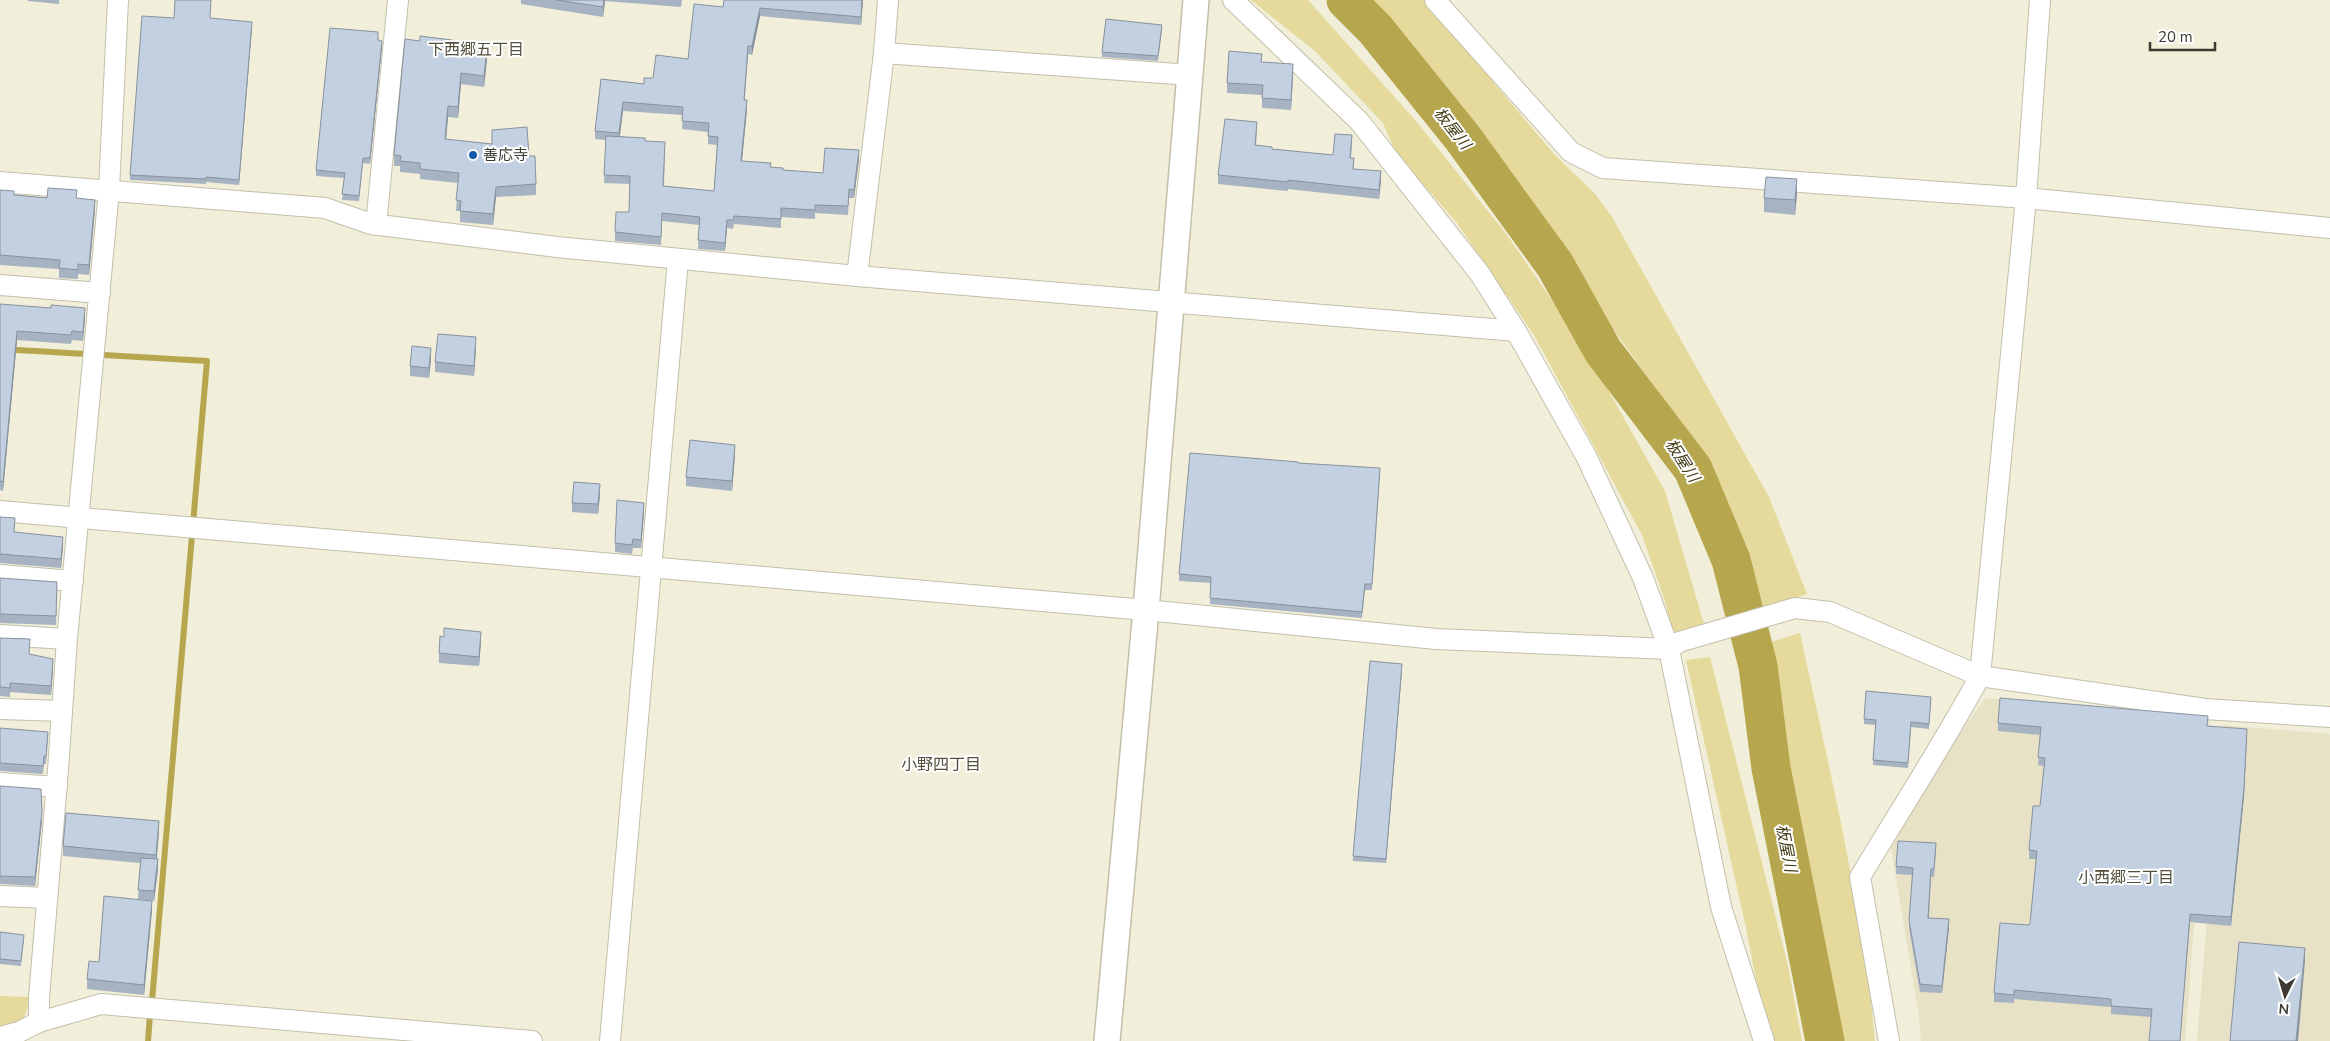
<svg xmlns="http://www.w3.org/2000/svg" width="2330" height="1041" viewBox="0 0 2330 1041" font-family="'Nunito Sans','Noto Sans JP',sans-serif">
<style>
.built{fill:#e7e2c6}
.green{fill:#e5da9b}
.lines{fill:none;stroke-linecap:round;stroke-linejoin:round}
.stream{stroke:#b6a64e;stroke-width:6}
.river{stroke:#b6a64e;stroke-width:39}
.minor-casing{stroke:#c3bfab;stroke-width:22}
.tertiary-casing{stroke:#c3bfab;stroke-width:28}
.minor{stroke:#fff;stroke-width:20}
.tertiary{stroke:#fff;stroke-width:25}
.wall{fill:#a7b3c2;fill-rule:evenodd}
.shaded-wall{fill:#88929e}
.building{fill:#c2d0e1;stroke:#88929e}
.poi-dot{fill:#105cab;stroke:#fff;stroke-width:2}
.labels{text-anchor:middle;stroke-width:4;stroke-linejoin:round;paint-order:stroke}
.poi-label{font-size:15px;fill:#3c3a32;stroke:#fff;text-anchor:start}
.neighbourhood-label{font-size:16px;fill:#53503e;stroke:#fff}
.water-label{font-size:16px;font-style:italic;fill:#423b15;stroke:#fff}
</style>
<rect width="100%" height="100%" fill="#f1eed9"/>
<g class="built">
<path d="M1985 698 2210 720 2185 1041H1921L1919 1017 1889 836Z"/>
<path d="M2223 725 2330 734V1041H2197Z"/>
</g>
<g class="green">
<path d="M1251 0H1308L1416 121 1507 235 1582 344 1665 491 1704 624 1673 633 1665 601 1642 535 1534 335 1457 223 1396 153 1383 123 1315 51Z"/>
<path d="M1365 0H1424L1553 153 1596 195 1612 217 1769 497 1807 594 1764 607 1738 535 1718 485 1676 417 1589 295 1532 207Z"/>
<path d="M1800 633C1829 768 1862 903 1875 1041H1840L1838 1021 1799 854 1771 642Z"/>
<path d="M1710 657 1788 966 1802 1041H1768L1746 928 1686 660Z"/>
<path d="M0 996 28 997C28 1020 21 1024 0 1029Z"/>
</g>
<g class="lines">
<g class="stream">
<path d="M0 349 207 361 152 1001"/>
<path d="M148 1041 150 1015"/>
</g>
<path class="river" d="M1346 0 1375 29 1462 137 1555 265 1603 351 1693 469 1731 560 1758 666 1771 768 1825 1041"/>
<defs>
<g id="minor">
<path d="M1233 0 1359 121 1480 274 1516 331 1586 456 1643 578 1669 649 1721 907 1764 1041"/>
<path d="M1435 0 1571 152 1603 168 2026 198 2330 228"/>
<path d="M884 53 1191 75"/>
<path d="M0 182 325 208 371 224 557 247 857 276 1516 331"/>
<path d="M376 225 398 0"/>
<path d="M857 276 884 53 888 0"/>
<path d="M0 285 100 293"/>
<path d="M0 511 1146 610 1436 639 1669 649 1679 642 1795 608 1830 612 1980 676 2205 709 2330 717"/>
<path d="M0 575 73 581"/>
<path d="M0 635 67 639"/>
<path d="M0 709 62 711"/>
<path d="M0 783 57 787"/>
<path d="M0 896 47 898"/>
<path d="M39 1022V997L58 770 67 639 109 190 118 0"/>
<path d="M0 1037 19 1032 39 1022 101 1004 532 1041"/>
<path d="M610 1041 678 259"/>
<path d="M1889 1041 1860 877C1900 810 1943 745 1980 676L2026 198 2040 0"/>
</g>
<path id="tertiary" d="M1107 1041 1146 610 1196 0"/>
</defs>
<use href="#minor" class="minor-casing"/>
<use href="#tertiary" class="tertiary-casing"/>
<use href="#minor" class="minor"/>
<use href="#tertiary" class="tertiary"/>
</g>
<g class="wall">
<path d="M28 0H59V4L28 1Z"/>
<path d="M521 0H682L681 7 605 1 603 17 521 4Z"/>
<path d="M863 0 861 25 760 16 752 55 748 54 744 100 747 109 742 161 783 170 823 173 859 159 854 198H849L848 215 815 213V219L781 217V228L734 224 733 229 727 228 725 251 698 249 699 225 662 221 661 245 615 241V232L629 212 630 184 604 183 606 140 595 139V131L601 79 644 84 688 59 723 7ZM623 111 683 115 682 129 708 132V144L717 145 714 191 664 186 665 150 645 141 620 136Z"/>
<path d="M174 18H210L252 27 239 185 206 182V184L130 180V175Z"/>
<path d="M1162 30 1158 61 1102 57V52Z"/>
<path d="M378 40 382 46 370 164 363 163 359 201 342 200 344 178 316 176V170Z"/>
<path d="M452 45 487 59 484 87 461 84 458 118 448 117 446 140 492 144V130L529 156 536 184V195L496 197 493 225 460 222V211H456L458 183 420 179V174L400 172V166H394V155Z"/>
<path d="M1262 62 1293 74 1291 110 1262 108V95L1227 93V83Z"/>
<path d="M1257 132 1256 145 1272 149 1333 155 1352 145 1351 158 1354 169 1381 180 1379 199 1288 189V191L1218 184V175Z"/>
<path d="M0 190 14 195 47 198H77L95 209 89 275 78 274V279L59 278V269L0 265Z"/>
<path d="M1797 194 1795 215 1764 212V198Z"/>
<path d="M0 304 85 317 83 341 72 340 71 344 17 340 3 491 0 490Z"/>
<path d="M476 347 474 376 435 372V362Z"/>
<path d="M431 358 429 378 410 376V366Z"/>
<path d="M735 455 732 491 686 486V477Z"/>
<path d="M1298 463 1380 474 1372 590H1365L1362 618 1210 604 1211 583 1179 581V574Z"/>
<path d="M600 494 598 514 572 512V503Z"/>
<path d="M644 512 641 548H633L632 554 615 552V543Z"/>
<path d="M0 517 15 532 63 546 61 568 0 563Z"/>
<path d="M0 578 57 582 56 625 0 623Z"/>
<path d="M0 638 53 668 51 695 10 692V697L0 696Z"/>
<path d="M481 641 479 666 439 663V653Z"/>
<path d="M1402 669 1386 863 1353 861V856Z"/>
<path d="M1931 701 1929 729 1911 727 1908 768 1873 765 1876 725 1864 724V719Z"/>
<path d="M1998 723 2208 726 2247 737 2244 796 2231 926 2190 922 2151 1017 2111 1014V1007L2014 999V1003L1994 1002V993L2030 923 2036 859H2029V850L2040 806 2044 766 2038 765 2040 735 1998 731Z"/>
<path d="M0 728 48 740 46 764H44L43 774 0 771Z"/>
<path d="M0 786 42 820 35 886 0 884Z"/>
<path d="M159 831 157 859 158 869 154 901 138 899 140 863 63 856V846Z"/>
<path d="M1936 851 1934 877H1931L1929 918 1949 927 1942 993 1920 992 1909 928 1912 875 1896 874V866Z"/>
<path d="M152 910 144 995 87 989V979L99 962Z"/>
<path d="M0 932 24 939 21 966 0 964Z"/>
</g>
<g class="shaded-wall">
<path d="M604 0H605L603 17V7Z"/>
<path d="M862 0H863L861 25V17Z"/>
<path d="M760 8V16L752 55V46Z"/>
<path d="M252 22V27L239 185V180Z"/>
<path d="M382 41V46L370 164V158Z"/>
<path d="M748 46V54L744 108V100Z"/>
<path d="M487 49V59L484 87V76Z"/>
<path d="M1293 64V74L1291 110V100Z"/>
<path d="M461 73V84L458 118V107Z"/>
<path d="M747 100V109L741 170V161Z"/>
<path d="M623 102V111L619 141V133Z"/>
<path d="M448 106V117L445 150V139Z"/>
<path d="M859 150V159L854 198V190Z"/>
<path d="M1381 171V180L1379 199V190Z"/>
<path d="M1797 179V194L1795 215V200Z"/>
<path d="M496 187V197L493 225V214Z"/>
<path d="M95 200V209L89 275V265Z"/>
<path d="M727 220V228L725 251V243Z"/>
<path d="M85 308V317L83 341V332Z"/>
<path d="M17 331V340L3 491V482Z"/>
<path d="M476 337V347L474 376V366Z"/>
<path d="M431 348V358L429 378V368Z"/>
<path d="M735 445V455L732 491V481Z"/>
<path d="M600 484V494L598 514V504Z"/>
<path d="M644 503V512L641 548V540Z"/>
<path d="M63 537V546L61 568V559Z"/>
<path d="M481 632V641L479 666V657Z"/>
<path d="M53 659V668L51 695V686Z"/>
<path d="M1402 664V669L1386 863V859Z"/>
<path d="M2247 729 2244 796 2231 926V917Z"/>
<path d="M42 812V820L35 886V877Z"/>
<path d="M159 821V831L156 864V855Z"/>
<path d="M158 859V869L154 901V891Z"/>
<path d="M152 901V910L144 995V985Z"/>
<path d="M2190 914V922L2180 1041Z"/>
<path d="M1949 919V927L1942 993V986Z"/>
<path d="M2305 948V961L2298 1041H2296Z"/>
</g>
<g class="building">
<path d="M175 0H211L210 18 252 22 239 180 206 177V179L130 175 142 16 174 18Z"/>
<path d="M556 0H604L603 7Z"/>
<path d="M724 0H862L861 17 760 8 752 46H748L744 100H747L741 161 771 163 770 167 783 168V170L823 173 825 148 859 150 854 190 849 189 848 206 815 205V210L781 208V219L734 216 733 220H727L725 243 698 240 700 217 662 213 661 237 615 232 616 212H629L630 176 604 175 606 136 645 138V141L665 142 663 186 714 191 718 137 708 136 709 123 682 121 683 107 623 102 619 133 595 131 601 79 644 84V78H653L656 55 688 59 694 4 723 7Z"/>
<path d="M1106 19 1162 25 1158 56 1102 52Z"/>
<path d="M330 28 378 32V40L382 41 370 158H363L359 196 342 194 345 173 316 170Z"/>
<path d="M420 36 452 40 451 45 487 49 484 76 461 73 458 107 448 106 445 139 492 144V130L527 127 529 156H535L536 184 496 187 493 214 460 211 461 201 456 200 459 173 420 169V163L400 161 401 156 394 155 405 39 420 41Z"/>
<path d="M1229 51 1262 54 1261 62 1293 64 1291 100 1262 98 1263 85 1227 83Z"/>
<path d="M1225 119 1257 122 1255 145 1272 147V149L1333 155 1335 134 1352 135 1350 158H1354L1353 169 1381 171 1379 190 1288 180V182L1218 175Z"/>
<path d="M1766 177 1797 179 1795 200 1764 198Z"/>
<path d="M48 188 77 190 76 198 95 200 89 265 78 264V270L59 268 60 260 0 255V190L14 191V195L47 198Z"/>
<path d="M0 304 51 308V305L85 308 83 332 72 331 71 335 17 331 3 482 0 481Z"/>
<path d="M438 334 476 337 474 366 435 362Z"/>
<path d="M412 346 431 348 429 368 410 366Z"/>
<path d="M690 440 735 445 732 481 686 477Z"/>
<path d="M1190 453 1298 462V463L1380 468 1372 584H1365L1362 612 1210 598 1211 577 1179 574Z"/>
<path d="M574 482 600 484 598 504 572 503Z"/>
<path d="M617 500 644 503 641 540 633 539 632 545 615 543Z"/>
<path d="M0 517 15 518 14 532 63 537 61 559 0 554Z"/>
<path d="M0 578 57 582 56 616 0 614Z"/>
<path d="M444 628 481 632 479 657 439 653 440 636 444 637Z"/>
<path d="M0 638 30 639 29 654 53 659 51 686 10 683V688L0 687Z"/>
<path d="M1370 661 1402 664 1386 859 1353 856Z"/>
<path d="M1866 691 1931 697 1929 724 1911 722 1908 763 1873 760 1876 720 1864 719Z"/>
<path d="M2000 698 2208 716 2207 726 2247 729 2244 788 2231 917 2190 914 2180 1041H2149L2152 1009 2111 1006V999L2014 990V995L1994 993 2000 923 2029 925 2030 923 2037 851 2029 850 2033 806H2040L2045 758 2038 757 2041 727 1998 723Z"/>
<path d="M0 728 48 732 46 756H44L43 766 0 763Z"/>
<path d="M0 786 41 789 42 812 35 877 0 876Z"/>
<path d="M66 813 159 821 156 855 63 846Z"/>
<path d="M1898 841 1936 843 1934 869H1931L1928 918 1949 919 1942 986 1920 984 1909 920 1913 868 1896 866Z"/>
<path d="M141 858 158 859 154 891 138 890Z"/>
<path d="M104 896 152 901 144 985 87 979 89 961 99 962Z"/>
<path d="M0 932 24 935 21 961 0 959Z"/>
<path d="M2239 942 2305 948 2296 1041H2230Z"/>
</g>
<circle class="poi-dot" cx="473" cy="155" r="5"/>
<g class="labels">
<g class="poi-label">
<text x="483" y="160">善応寺</text>
</g>
<g class="neighbourhood-label">
<text x="476" y="55">下西郷五丁目</text>
<text x="941" y="770">小野四丁目</text>
<text x="2126" y="883">小西郷三丁目</text>
</g>
<g class="water-label">
<text transform="translate(1453 128) rotate(52)" y="6">板屋川</text>
<text transform="translate(1683 460) rotate(57)" y="6">板屋川</text>
<text transform="translate(1787 848) rotate(79)" y="6">板屋川</text>
</g>
</g>
<g transform="translate(2285 996) rotate(185)" stroke="#ffffff" stroke-width="4" paint-order="stroke">
<path d="M0-4L9 19L0 12L-9 19Z" fill="#3c3a32"/>
<text y="-8" font-size="14" font-weight="bold" text-anchor="middle" fill="#3c3a32">N</text>
</g>
<path d="M2150 42v8h65v-8" fill="none" stroke="#3c3a32" stroke-width="2.5"/>
<text x="2158" y="42" font-size="15" fill="#3c3a32" stroke="#ffffff" stroke-width="4" paint-order="stroke">20 m</text>
</svg>
